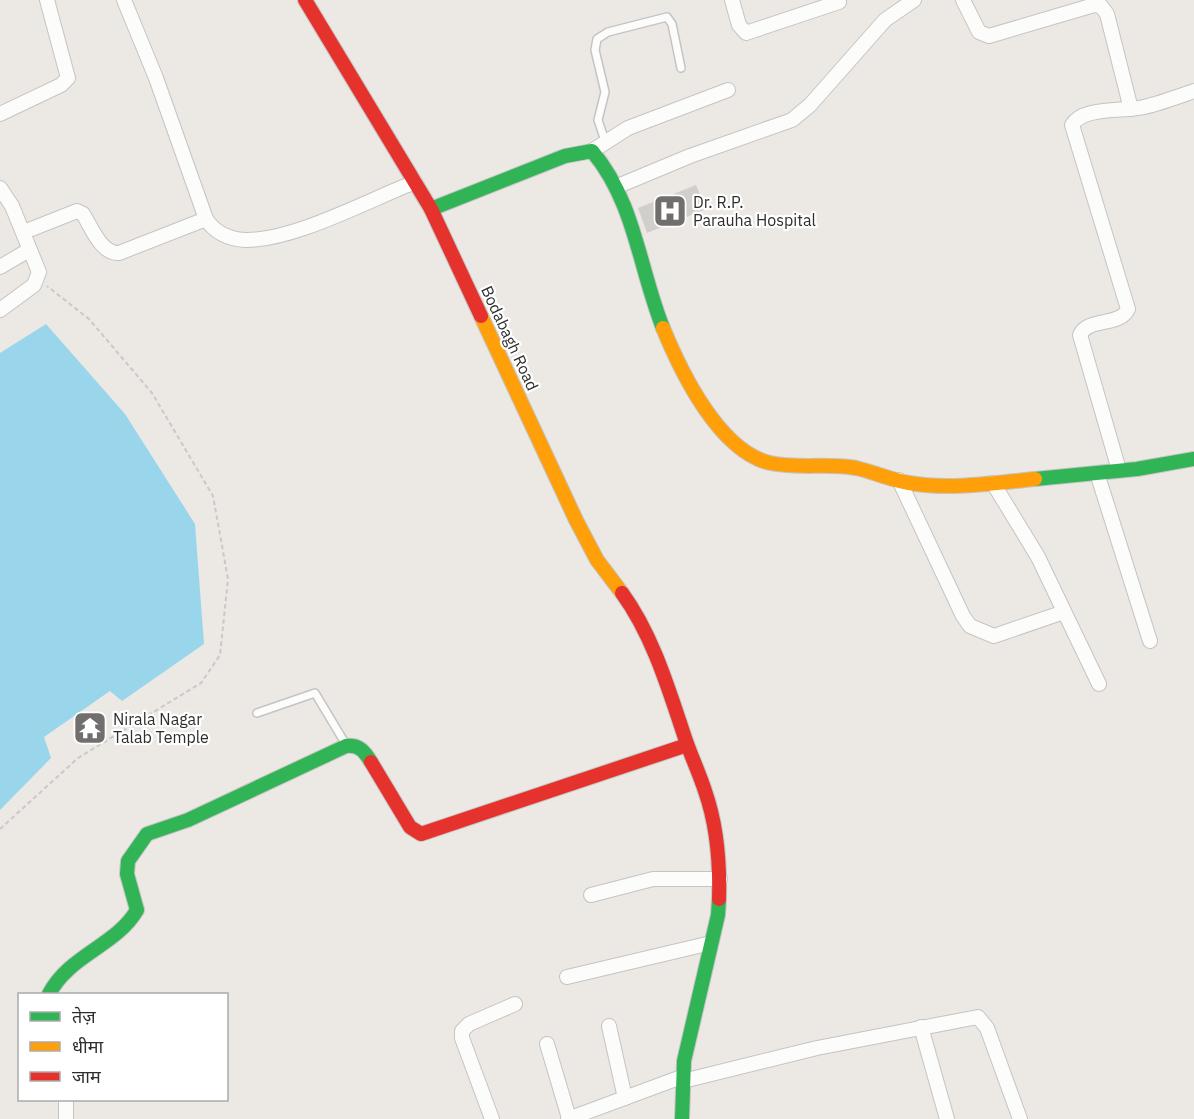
<svg xmlns="http://www.w3.org/2000/svg" width="1194" height="1119" viewBox="0 0 1194 1119" font-family="'IBM Plex Sans','Noto Sans Devanagari',sans-serif">
<style>
.water{fill:#99d6ec}
.building{fill:#d1cecb}
.lines{fill:none;stroke-linecap:round;stroke-linejoin:round}
.lane-casing{stroke:#c5c4c5;stroke-width:10}
.street-casing{stroke:#c5c4c5;stroke-width:16}
.fast-casing{stroke:#c5c4c5;stroke-width:16}
.slow-casing{stroke:#c5c4c5;stroke-width:16}
.jam-casing{stroke:#c5c4c5;stroke-width:16}
.path{stroke:#c9c9c8;stroke-width:2;stroke-dasharray:4.5 3;stroke-linecap:butt}
.lane{stroke:#fcfcfb;stroke-width:7}
.street{stroke:#fcfcfb;stroke-width:14}
.fast{stroke:#30b455;stroke-width:14}
.slow{stroke:#ff9f0a;stroke-width:14}
.jam{stroke:#e5322d;stroke-width:14}
.labels{text-anchor:middle;stroke-width:4.5;stroke-linejoin:round;paint-order:stroke}
.poi-label{font-size:16px;fill:#2e2e2e;stroke:#fff;text-anchor:start}
.street-label{font-size:16px;fill:#2e2e2e;stroke:#fff}
</style>
<rect width="100%" height="100%" fill="#ece8e4"/>
<path class="water" d="M46 324 125 414 195 524 204 644 122 701 110 691 44 737 51 758 0 810V353Z"/>
<path class="building" d="M696 185 706 209 647 233 638 208Z"/>
<g class="lines">
<defs>
<g id="lane">
<path d="M605 141 598 120 605 92 595 50 597 39 608 32 667 17 672 24 681 68"/>
<path d="M257 713 315 693 345 743"/>
</g>
<g id="street">
<path d="M124 0 156 78 206 219C215 233 229 239 245 240 293 241 369 200 415 182"/>
<path d="M732 0 739 25 746 33 839 2"/>
<path d="M963 0 979 32 989 36 1094 5 1101 6 1107 14 1131 109"/>
<path d="M0 114 61 85 68 78 47 0"/>
<path d="M592 151 628 128 728 90"/>
<path d="M618 186 690 156 792 120 810 105 885 20 914 0"/>
<path d="M0 188 12 206 39 272 34 285 0 310"/>
<path d="M24 232 77 211 83 214C92 228 101 254 119 253L206 219"/>
<path d="M0 267 29 250"/>
<path d="M1119 470 1080 335C1088 317 1120 327 1128 309L1072 125C1083 106 1125 112 1144 107 1161 103 1177 97 1194 91"/>
<path d="M1097 473 1150 641"/>
<path d="M899 480 963 616 970 626 994 636 1064 612"/>
<path d="M993 483 1038 557 1099 684"/>
<path d="M591 895 653 879H720"/>
<path d="M567 977 711 943"/>
<path d="M609 1026 625 1098"/>
<path d="M921 1027 947 1119"/>
<path d="M547 1044 569 1118"/>
<path d="M683 1081 817 1048 978 1017 987 1028 1020 1119"/>
<path d="M66 1119V1100"/>
<path d="M492 1119 462 1038V1031L469 1024 515 1004"/>
<path d="M568 1119 684 1076"/>
</g>
<g id="fast">
<path d="M431 209 565 156 592 151C635 202 639 268 663 328"/>
<path d="M1035 479 1137 469 1194 459"/>
<path d="M49 994C69 955 116 946 137 910L127 874 128 861 147 834 188 820 346 746C359 744 365 752 371 762"/>
<path d="M682 1119 684 1061 718 915 719 899"/>
</g>
<g id="slow">
<path d="M481 316 576 520 597 560 622 593"/>
<path d="M663 328C681 372 719 451 770 463 798 469 828 463 856 468 874 472 891 480 909 483 951 490 993 483 1035 479"/>
</g>
<g id="jam">
<path d="M305 0 431 209 481 316"/>
<path d="M622 593C652 634 668 687 684 735 690 754 699 772 705 791 717 825 720 864 719 899"/>
<path d="M371 762 410 827 421 834 687 745"/>
</g>
</defs>
<use href="#lane" class="lane-casing"/>
<use href="#street" class="street-casing"/>
<use href="#fast" class="fast-casing"/>
<use href="#slow" class="slow-casing"/>
<use href="#jam" class="jam-casing"/>
<path class="path" d="M0 829 78 758 201 683 220 655 228 579 213 496 152 393 89 319 47 286"/>
<use href="#lane" class="lane"/>
<use href="#street" class="street"/>
<use href="#fast" class="fast"/>
<use href="#slow" class="slow"/>
<use href="#jam" class="jam"/>
</g>
<defs>
<symbol id="hospital-square" viewBox="-11 -11 22 22"><rect x="-9" y="-9" width="18" height="18" rx="4" fill="#706f6e" stroke="#fff"/><path d="M-5-5h3v3.5h4V-5h3V5h-3V1.5h-4V5h-3Z" fill="#fff"/></symbol>
<symbol id="temple-square" viewBox="-11 -11 22 22"><rect x="-9" y="-9" width="18" height="18" rx="4" fill="#706f6e" stroke="#fff"/><path d="M0-6L5-2H3V0L6.5 2.5H4V6H1.5V3h-3V6H-4V2.5H-6.5L-3 0V-2H-5Z" fill="#fff"/></symbol>
</defs>
<g fill-rule="evenodd">
<use href="#hospital-square" x="651" y="192" width="38" height="38"/>
<use href="#temple-square" x="71" y="709" width="38" height="38"/>
</g>
<g class="labels">
<g class="poi-label">
<text x="693" y="208">Dr. R.P.<tspan x="693" dy="18">Parauha Hospital</tspan></text>
<text x="113" y="725">Nirala Nagar<tspan x="113" dy="18">Talab Temple</tspan></text>
</g>
<g class="street-label">
<text transform="translate(510 338) rotate(65)" y="6">Bodabagh Road</text>
</g>
</g>
<rect x="18" y="993" width="210" height="108" fill="#ffffff" stroke="#ababab" stroke-width="1.5"/>
<rect x="30" y="1012" width="30" height="9" fill="#30b455" stroke="#ababab" stroke-width="1.5"/>
<text x="72" y="1023" font-size="18" fill="#2e2e2e">तेज़</text>
<rect x="30" y="1042" width="30" height="9" fill="#ff9f0a" stroke="#ababab" stroke-width="1.5"/>
<text x="72" y="1053" font-size="18" fill="#2e2e2e">धीमा</text>
<rect x="30" y="1072" width="30" height="9" fill="#e5322d" stroke="#ababab" stroke-width="1.5"/>
<text x="72" y="1083" font-size="18" fill="#2e2e2e">जाम</text>
</svg>
